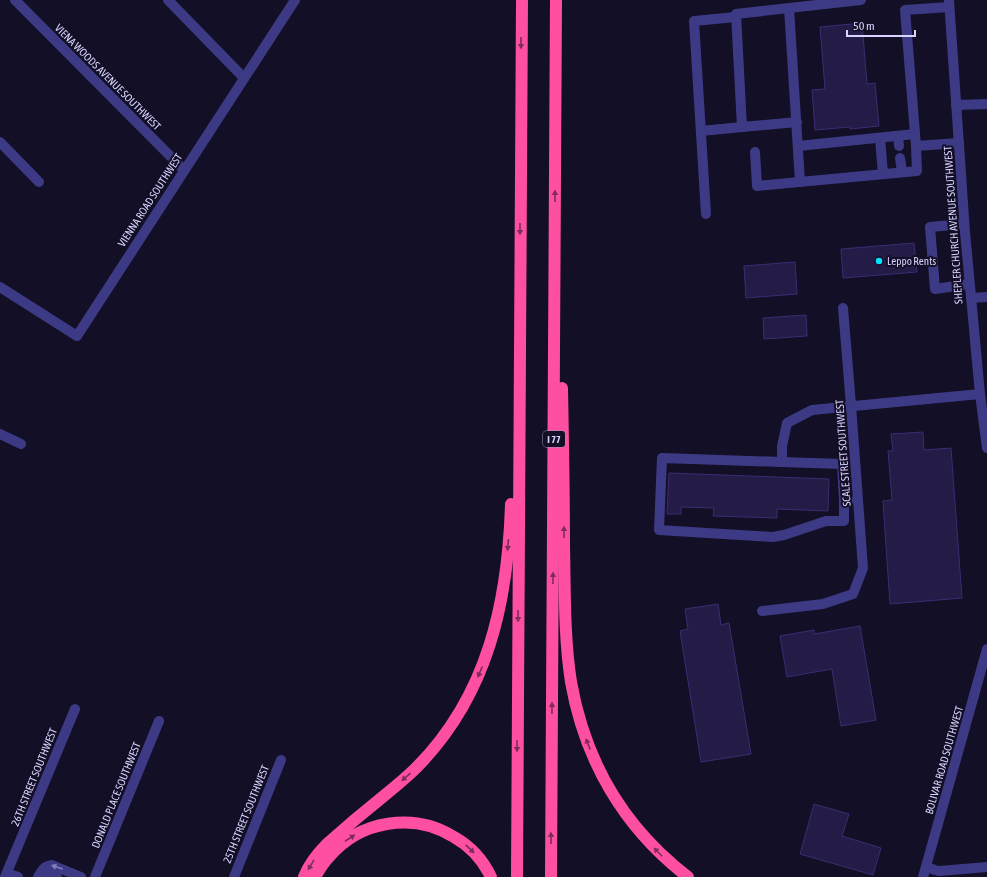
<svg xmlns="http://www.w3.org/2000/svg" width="987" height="877" viewBox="0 0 987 877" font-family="'Asap Condensed',sans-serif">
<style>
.building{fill:#241b47;stroke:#3b2d73}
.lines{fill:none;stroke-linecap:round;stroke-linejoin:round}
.minor{stroke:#3d3a85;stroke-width:10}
.highway{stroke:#ff4fa3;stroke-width:12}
.oneway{fill:#7d2c5e}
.oneway2{fill:#837fbc}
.poi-dot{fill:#00e5ff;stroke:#130f26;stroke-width:1.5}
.labels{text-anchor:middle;stroke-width:4;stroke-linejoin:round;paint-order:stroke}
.shield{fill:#130f26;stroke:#9e99be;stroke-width:1}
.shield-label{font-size:10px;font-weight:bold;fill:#d9d4ff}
.street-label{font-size:11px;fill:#d9d4ff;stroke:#130f26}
.poi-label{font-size:11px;fill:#d9d4ff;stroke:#130f26;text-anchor:start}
</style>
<rect width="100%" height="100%" fill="#130f26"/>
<g class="building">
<path d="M862 23 867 84 875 83 879 126 850 129V127L815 130 812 90 825 89 820 27Z"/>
<path d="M914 243 917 272 843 278 841 249Z"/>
<path d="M795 262 797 294 746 298 744 266Z"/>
<path d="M806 315 807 336 764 339 763 318Z"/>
<path d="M923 432 924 450 951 448 962 598 890 604 883 501 892 500 888 451H893L891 434Z"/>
<path d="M669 473 829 479 828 511 777 509V518L713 516 714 508 681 507V514H667Z"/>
<path d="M718 604 721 625 729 623 751 754 701 762 680 631 688 629 685 609Z"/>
<path d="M860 626 876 720 841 726 832 669 787 677 780 636 814 630V634Z"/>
<path d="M814 804 849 814 842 836 881 848 873 875 800 854Z"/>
</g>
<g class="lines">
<g class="minor">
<path d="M15 0 184 170"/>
<path d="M168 0 244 78"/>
<path d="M949 0 965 232 980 394 987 448"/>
<path d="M949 7 905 10 916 146 959 143"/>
<path d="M789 8 800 182"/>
<path d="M956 105 987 104"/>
<path d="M797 122 742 127 736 14 861 0"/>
<path d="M701 131 742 127"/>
<path d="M898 136 899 146"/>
<path d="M880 138 883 174"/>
<path d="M0 142 39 182"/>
<path d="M798 146 915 134"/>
<path d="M755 152 757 186 917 171 916 146"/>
<path d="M900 158 902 172"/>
<path d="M706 214 694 21 736 17"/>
<path d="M964 224 930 227 935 289 969 284"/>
<path d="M0 287 77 336 295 0"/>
<path d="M971 298 987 297"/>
<path d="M0 434 21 444"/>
<path d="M782 462 662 458 659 530 773 537 784 535 826 521H844V500"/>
<path d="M849 500H844L842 464 782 462V446L787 423 812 410 980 394"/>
<path d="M762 611 823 604 853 594 863 568 851 405 843 308"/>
<path d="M926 867 935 870 939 871 987 867"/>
<path d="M7 873 18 877"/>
<path d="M5 877 75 709"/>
<path d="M38 877C42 870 44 866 52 865L81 877"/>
<path d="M45 877 50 874 57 877"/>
<path d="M95 877 159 721"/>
<path d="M234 877 281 760"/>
<path d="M923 877 987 649"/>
</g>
<g class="highway">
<path d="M562 388C563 441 564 493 564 546 565 591 564 637 571 682 585 761 624 828 688 877"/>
<path d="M304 877C309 864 317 854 327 844 346 827 365 811 385 795 396 786 407 777 417 767 488 695 508 602 511 504"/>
<path d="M315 877C319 870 323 863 329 857 360 820 414 812 454 837 470 846 483 860 491 877"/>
<path d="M517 877 522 0"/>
<path d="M551 877 556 0"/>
</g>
</g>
<defs><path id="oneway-solid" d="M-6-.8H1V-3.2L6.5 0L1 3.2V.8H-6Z"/></defs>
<g class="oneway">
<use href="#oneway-solid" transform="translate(521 43) rotate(90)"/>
<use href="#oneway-solid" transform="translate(555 196) rotate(-90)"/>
<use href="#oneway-solid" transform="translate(520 229) rotate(90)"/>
<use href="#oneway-solid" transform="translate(564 532) rotate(-91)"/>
<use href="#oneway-solid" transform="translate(508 545) rotate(95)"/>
<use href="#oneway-solid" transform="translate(553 578) rotate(-90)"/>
<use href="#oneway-solid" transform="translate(518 616) rotate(90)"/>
<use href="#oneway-solid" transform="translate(480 672) rotate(113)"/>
<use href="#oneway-solid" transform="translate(552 708) rotate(-90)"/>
<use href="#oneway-solid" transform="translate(588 744) rotate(-111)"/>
<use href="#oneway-solid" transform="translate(517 746) rotate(90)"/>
<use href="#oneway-solid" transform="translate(406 777) rotate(139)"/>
<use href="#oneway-solid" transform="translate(350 838) rotate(-33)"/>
<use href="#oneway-solid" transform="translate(551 838) rotate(-90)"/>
<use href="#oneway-solid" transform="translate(470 849) rotate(43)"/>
<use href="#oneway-solid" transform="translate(658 852) rotate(-135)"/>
<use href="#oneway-solid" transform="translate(311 865) rotate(121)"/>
</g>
<use class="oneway2" href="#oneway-solid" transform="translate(57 867) rotate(-161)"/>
<circle class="poi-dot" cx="879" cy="261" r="4"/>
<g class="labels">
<rect class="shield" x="543" y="431" width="22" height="16" rx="3"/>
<g class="shield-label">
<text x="554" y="443">I 77</text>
</g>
<g class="street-label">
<text transform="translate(108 77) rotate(45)" y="4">VIENA WOODS AVENUE SOUTHWEST</text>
<text transform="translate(150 200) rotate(-57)" y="4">VIENNA ROAD SOUTHWEST</text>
<text transform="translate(953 225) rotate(-94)" y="4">SHEPLER CHURCH AVENUE SOUTHWEST</text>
<text transform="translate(843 453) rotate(-94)" y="4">SCALE STREET SOUTHWEST</text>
<text transform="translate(944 760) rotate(-74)" y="4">BOLIVAR ROAD SOUTHWEST</text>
<text transform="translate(34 777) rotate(-68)" y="4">26TH STREET SOUTHWEST</text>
<text transform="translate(116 795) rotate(-68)" y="4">DONALD PLACE SOUTHWEST</text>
<text transform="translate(246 814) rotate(-68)" y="4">25TH STREET SOUTHWEST</text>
</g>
<g class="poi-label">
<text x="887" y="265">Leppo Rents</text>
</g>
</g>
<path d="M847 30v6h68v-6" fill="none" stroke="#d9d4ff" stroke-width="2"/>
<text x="853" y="30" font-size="12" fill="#d9d4ff" stroke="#130f26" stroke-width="3" paint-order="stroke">50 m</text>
</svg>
